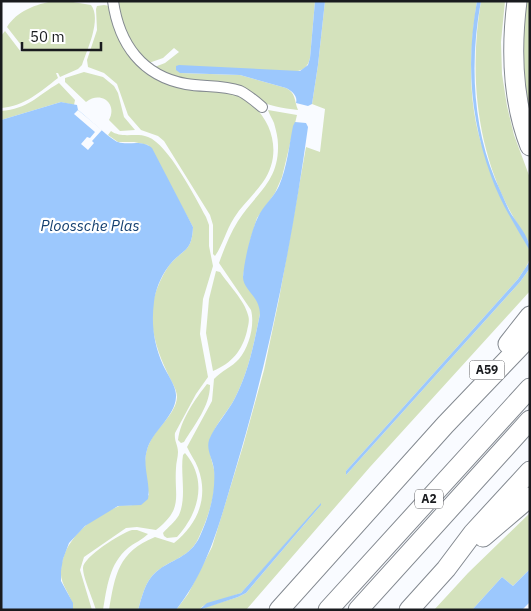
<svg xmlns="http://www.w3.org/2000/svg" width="531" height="611" viewBox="0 0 531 611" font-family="'IBM Plex Sans',sans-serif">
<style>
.green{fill:#d4e2bc}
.water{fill:#9cc8fd}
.pier{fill:#f9fbff}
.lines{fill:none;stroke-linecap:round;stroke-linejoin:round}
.minor-casing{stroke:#838990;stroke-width:12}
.motorway-casing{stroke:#838990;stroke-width:21}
.minor{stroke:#fff;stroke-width:10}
.motorway{stroke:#fff;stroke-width:19}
.labels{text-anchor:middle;stroke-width:4.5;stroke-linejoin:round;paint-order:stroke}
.shield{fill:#fff;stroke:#5e5f62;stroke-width:1}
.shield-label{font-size:12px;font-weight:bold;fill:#191b1e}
.water-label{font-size:15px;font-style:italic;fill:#144070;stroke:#fff}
</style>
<rect width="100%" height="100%" fill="#f9fbff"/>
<g class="green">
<path d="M54 1H67L91 5C102 19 87 50 82 65L78 69 60 77 58 73H56L58 78C40 92 25 106 1 108V36L5 31 21 52 25 50 7 27C17 11 36 4 54 1Z"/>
<path d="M115 1H315L310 58C307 70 301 71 290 72L229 68 180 73 240 75 286 88C296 93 294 100 298 110 282 108 265 106 252 96L187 81 152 68 165 63 179 52 174 48 163 58 146 64 130 45Z"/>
<path d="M325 1H477C469 52 467 103 484 152 489 169 497 185 503 202 509 215 528 242 530 252 531 263 523 271 518 279L346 471V475L520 282 530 268V291L370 467 246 610H203L206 607 238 597 246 593 321 505 241 593 203 606 199 610H176L188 594 212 547 243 446 264 370 279 299 306 147 320 152 325 109 312 104 318 65Z"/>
<path d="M481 1H505L501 42 502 74 507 106 514 135 530 178V244C523 233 516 222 510 211 476 147 469 72 481 1Z"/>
<path d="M524 1H530V126L520 72Z"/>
<path d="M104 5 110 6 145 71C168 77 190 82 212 88 220 90 231 91 238 95 270 111 285 151 263 182 254 195 242 205 234 218 226 230 223 245 215 256L213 254V225L210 215 164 141 158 136 141 130 128 115 117 84 104 73 88 67 87 60 97 30 96 9 97 6Z"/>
<path d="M84 72 103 77 114 86 118 93 124 117 135 130 120 131 109 120C118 104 101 90 86 102L65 82V78Z"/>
<path d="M59 83 75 100 74 105 61 102 1 120V111C28 109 37 96 59 83Z"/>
<path d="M268 110 297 115 282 177 275 193 257 218 250 241 243 276 260 306V314C254 343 249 371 235 398 229 410 218 421 213 433 204 454 216 462 215 481 214 500 207 520 199 537 190 558 171 559 156 572 145 581 142 597 138 610H109C115 575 118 552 155 537L174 543C198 524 209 497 198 468 195 460 190 454 187 447L212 401 214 379C221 371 232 367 239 359 249 347 255 325 251 310L219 263C224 249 230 234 238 221 255 194 279 182 278 145 278 138 276 130 274 123 272 118 269 114 268 110Z"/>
<path d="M111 131C122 139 136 132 148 137 168 144 195 197 206 217L209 225V246L213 266 203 299 200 334 208 377 196 394 175 433C174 441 178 445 178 452 178 457 176 463 176 468 174 498 184 508 156 530L137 527 126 528 84 557 80 570 92 610H73C73 595 59 585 61 570 63 540 91 517 117 507 123 504 127 506 133 505 138 504 144 498 149 495 145 479 142 457 150 442 157 427 176 414 177 397 177 389 170 379 167 372 156 349 148 323 154 298 157 287 162 276 168 267 181 249 192 254 193 227L148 145 134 142H118L108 135Z"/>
<path d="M216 271 220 272C228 284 245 301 248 315 250 320 248 326 247 331 242 351 232 363 213 371L206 333 209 299Z"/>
<path d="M207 384 210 385C210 406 195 424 184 442L181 443 178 440C180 421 195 399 207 384Z"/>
<path d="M185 453C208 480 199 513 177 537L167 538 164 536 163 533C168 527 175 522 179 515 187 497 180 473 183 455Z"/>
<path d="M530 513V569L513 586 502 577 472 610H434L468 573Z"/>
<path d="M132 530H137L148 534C142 540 134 543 128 548 109 564 107 587 103 610H96C93 599 83 578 83 568 83 557 121 533 132 530Z"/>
</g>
<g class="water">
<path d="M315 1H325L318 65 312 104 308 106 296 103C298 96 292 91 286 88L240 75 180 73 176 70V66L179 65 300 71 308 65 310 58Z"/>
<path d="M477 1H481C470 59 472 123 495 179 500 189 504 200 509 210 516 223 530 236 530 251 516 227 500 202 491 176 470 118 466 61 477 1Z"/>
<path d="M61 102 77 105 78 110C86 116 111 140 118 142 129 146 141 139 152 148L193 227C192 254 181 249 168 267 161 276 155 291 154 302 151 324 154 345 163 365 167 374 177 387 176 397 175 417 152 431 147 450 142 466 151 484 148 499L141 505 118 506 85 526 69 543 63 559 61 571V581L73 603V610H1V120Z"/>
<path d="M295 122 306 123 308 127C292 243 269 359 235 471 220 521 209 568 176 610H138C142 597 145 581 156 572 171 559 190 558 200 536 209 516 216 492 214 470 213 459 206 451 209 440 215 425 228 412 235 398 249 371 254 343 260 314 259 295 243 290 243 277 244 262 251 231 258 217 263 206 274 197 279 186 287 167 289 146 293 126Z"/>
<path d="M530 261V268L520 282 346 475V471L518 279Z"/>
<path d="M321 503V505L246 593 238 597 199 610 207 603 241 593Z"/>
<path d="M530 569V602L522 610H472L502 577 513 586Z"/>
</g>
<path class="pier" d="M78 110 102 130 92 141 94 143 88 150 81 144 87 137 90 138 95 132 74 114Z"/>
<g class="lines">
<defs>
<path id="minor" d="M113 1C119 44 142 76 186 84 203 87 223 85 240 91 248 95 255 101 262 107"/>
<g id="motorway">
<path d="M517 1C511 49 512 100 530 146"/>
<path d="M508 344 530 316"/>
<path d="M483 537 530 497"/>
<path d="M279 610 445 425 530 336"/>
<path d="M328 610 530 388"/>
<path d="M358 610 530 420"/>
<path d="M409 610 446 569 473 533 530 471"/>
</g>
</defs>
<use href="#minor" class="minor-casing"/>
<use href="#motorway" class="motorway-casing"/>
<use href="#minor" class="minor"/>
<use href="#motorway" class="motorway"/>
</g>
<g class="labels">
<g class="shield">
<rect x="469.5" y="360.5" width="35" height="19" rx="4"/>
<rect x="415" y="489.5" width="28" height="19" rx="4"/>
</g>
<g class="shield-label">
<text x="487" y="374">A59</text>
<text x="429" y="503">A2</text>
</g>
<g class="water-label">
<text x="90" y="231">Ploossche Plas</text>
</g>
</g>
<rect width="531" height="611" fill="none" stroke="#191b1e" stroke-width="5"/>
<path d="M22 42v8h79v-8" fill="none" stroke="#191b1e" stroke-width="2.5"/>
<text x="30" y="42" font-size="15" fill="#191b1e" stroke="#ffffff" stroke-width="4" paint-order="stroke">50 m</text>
</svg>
